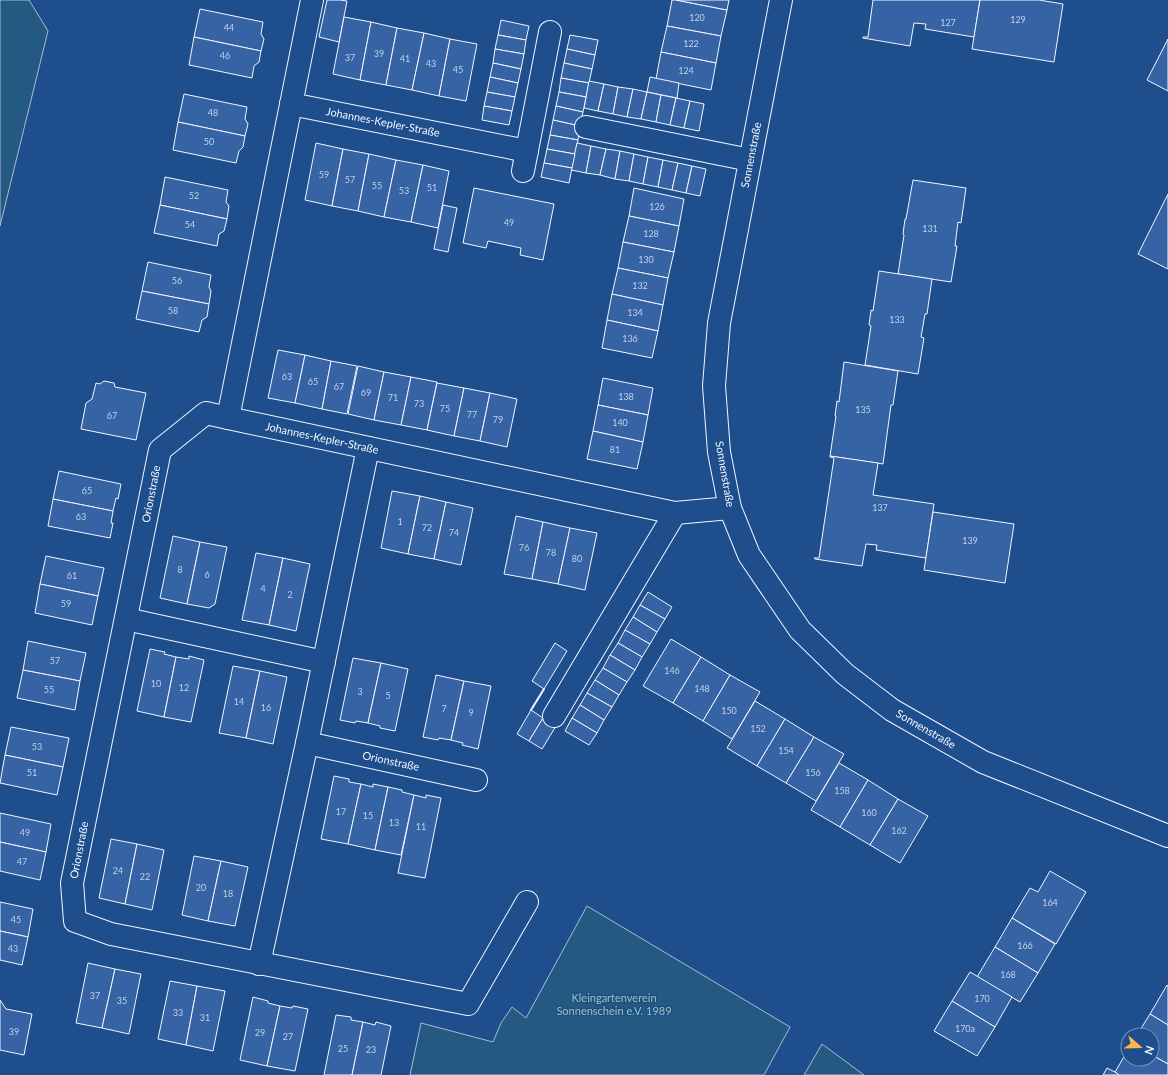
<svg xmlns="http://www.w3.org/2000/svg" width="1168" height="1075" viewBox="0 0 1168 1075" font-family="Lato,sans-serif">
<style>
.green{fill:#245a82;stroke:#a8bbd7}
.building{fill:#3563a3;stroke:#f2f6ff}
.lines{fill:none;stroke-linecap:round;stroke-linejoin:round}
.minor-casing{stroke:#f2f6ff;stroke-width:24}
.minor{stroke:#1f4e8c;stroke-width:22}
.wall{stroke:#f2f6ff;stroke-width:2}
.labels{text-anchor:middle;stroke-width:3;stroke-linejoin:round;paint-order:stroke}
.number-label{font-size:9px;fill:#c3d1e8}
.street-label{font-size:11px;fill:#f2f6ff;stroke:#1f4e8c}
.park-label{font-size:11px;fill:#97c8a6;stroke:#1f4e8c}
</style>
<rect width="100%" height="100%" fill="#1f4e8c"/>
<g class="green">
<path d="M0 0H29L48 31 0 226Z"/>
<path d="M587 906 790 1027 764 1075H410L421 1023 493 1042 501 1023 512 1007 526 1018Z"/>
<path d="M822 1044 864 1075H804Z"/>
</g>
<g class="building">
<path d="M327 0H340L347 1 339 42 319 37Z"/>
<path d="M672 0H676L727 10 721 36 667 26Z"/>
<path d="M676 0H729L727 10Z"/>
<path d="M873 0H980L974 37 925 29 926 24 914 23 910 46 863 38V37H868Z"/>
<path d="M980 0H1039L1063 4 1054 62 972 49Z"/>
<path d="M200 9 263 22 261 34 264 39 261 51 194 37Z"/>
<path d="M344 17 371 22 360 80 333 74Z"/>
<path d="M501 20 529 26 526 40 498 35Z"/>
<path d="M371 22 397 28 386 85 360 80Z"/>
<path d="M667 26 721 36 716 63 661 52Z"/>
<path d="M397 28 424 33 412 90 386 85Z"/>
<path d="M424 33 450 39 439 96 412 90Z"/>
<path d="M498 35 526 40 524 54 495 49Z"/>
<path d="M570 35 598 40 595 55 567 49Z"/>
<path d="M194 37 261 51 259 62 254 66 252 78 189 65Z"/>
<path d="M450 39 477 44 466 101 439 96Z"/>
<path d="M1168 39V91L1147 80Z"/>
<path d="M495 49 524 54 521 69 493 63Z"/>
<path d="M567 49 595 55 592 69 564 63Z"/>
<path d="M661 52 716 63 711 90 656 79Z"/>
<path d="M493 63 521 69 518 83 490 77Z"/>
<path d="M564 63 592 69 589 83 561 78Z"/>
<path d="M490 77 518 83 515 97 487 92Z"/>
<path d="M650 77 679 83 677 98 647 92Z"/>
<path d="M561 78 589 83 586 97 559 92Z"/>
<path d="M589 81 604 84 598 111 584 108Z"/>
<path d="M604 84 618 87 613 114 598 111Z"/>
<path d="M618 87 633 89 627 117 613 114Z"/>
<path d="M633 89 647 92 641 119 627 117Z"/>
<path d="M487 92 515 97 512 111 484 106Z"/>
<path d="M559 92 586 97 583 112 556 106Z"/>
<path d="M647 92 661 95 656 122 641 119Z"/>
<path d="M184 94 247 107 245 119 248 124 245 136 178 122Z"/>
<path d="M661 95 676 98 670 125 656 122Z"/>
<path d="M676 98 690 101 684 128 670 125Z"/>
<path d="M690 101 704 104 699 131 684 128Z"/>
<path d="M484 106 512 111 509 125 482 120Z"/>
<path d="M556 106 583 112 580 126 553 120Z"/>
<path d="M553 120 580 126 578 140 550 135Z"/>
<path d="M178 122 245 136 243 147 239 151 236 163 173 150Z"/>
<path d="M550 135 578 140 575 154 547 149Z"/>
<path d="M316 143 343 149 332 206 305 200Z"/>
<path d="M577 143 591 146 586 173 571 170Z"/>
<path d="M591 146 606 149 600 175 586 173Z"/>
<path d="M343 149 369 154 358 211 332 206Z"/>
<path d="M547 149 575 154 572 168 544 163Z"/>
<path d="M606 149 620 151 615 179 600 175Z"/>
<path d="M620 151 634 154 629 181 615 179Z"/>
<path d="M369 154 396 160 384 217 358 211Z"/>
<path d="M634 154 648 157 643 184 629 181Z"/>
<path d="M648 157 663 160 658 187 643 184Z"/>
<path d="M396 160 423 165 411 222 384 217Z"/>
<path d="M663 160 678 163 672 190 658 187Z"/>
<path d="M544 163 572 168 569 183 541 177Z"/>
<path d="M678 163 692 166 686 193 672 190Z"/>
<path d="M423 165 449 171 438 228 411 222Z"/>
<path d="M692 166 706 169 700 196 686 193Z"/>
<path d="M165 177 228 190 226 202 229 206 227 219 160 205Z"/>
<path d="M913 180 966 188 961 223 958 222 955 246H957L951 282 898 274 904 235 903 234 905 219H906Z"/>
<path d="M474 188 554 204 543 260 520 255 521 248 488 241 486 248 463 243Z"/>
<path d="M634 188 684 199 679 226 629 216Z"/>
<path d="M1168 194V269L1138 254Z"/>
<path d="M160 205 227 219 224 231 219 234 217 246 154 233Z"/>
<path d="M443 205 457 208 448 252 434 249Z"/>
<path d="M629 216 679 226 674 252 623 242Z"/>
<path d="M623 242 674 252 668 278 618 268Z"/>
<path d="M148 262 211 275 209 287 211 291 209 304 142 291Z"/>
<path d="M618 268 668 278 663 305 612 294Z"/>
<path d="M879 271 932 279 927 314H925L921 337 924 338 918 374 865 365 871 326 869 325 871 310 873 311Z"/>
<path d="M142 291 209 304 207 317 202 320 199 332 136 319Z"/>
<path d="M612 294 663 305 658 331 607 320Z"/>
<path d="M607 320 658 331 652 358 602 348Z"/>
<path d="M278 350 305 355 295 403 268 398Z"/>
<path d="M305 355 331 361 322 409 295 403Z"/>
<path d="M331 361 357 366 347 414 322 409Z"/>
<path d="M844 362 898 371 893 405H891L883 464 830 456 836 416H835L837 401 839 402Z"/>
<path d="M358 366 384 372 374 420 348 414Z"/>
<path d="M384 372 411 377 401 425 374 420Z"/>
<path d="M411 377 437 382 427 430 401 425Z"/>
<path d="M603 378 653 388 648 415 598 405Z"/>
<path d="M104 381 114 383 115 387 146 393 136 440 81 429 86 403 92 399 96 383 100 384Z"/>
<path d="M437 383 464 388 454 436 427 430Z"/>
<path d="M464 388 490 393 480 441 454 436Z"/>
<path d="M490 393 517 399 507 447 480 441Z"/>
<path d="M598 405 648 415 643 442 593 431Z"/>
<path d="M593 431 643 442 637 469 587 459Z"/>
<path d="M830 456 878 463 873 495 934 504 926 558 876 550 877 545 866 544 862 566 815 559 814 558H819L834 458 830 457Z"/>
<path d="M59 471 121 484 118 499 116 498 113 511 53 499Z"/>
<path d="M392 491 420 496 408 554 381 548Z"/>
<path d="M420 496 446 502 434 559 408 554Z"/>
<path d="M53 499 113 511 111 523H113L110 538 48 526Z"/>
<path d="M446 502 473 508 461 565 434 559Z"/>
<path d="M933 512 1014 524 1005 583 924 570Z"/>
<path d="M516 516 543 522 532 579 504 574Z"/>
<path d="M543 522 570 528 558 584 532 579Z"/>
<path d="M570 528 597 533 585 590 558 584Z"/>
<path d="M173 536 200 542 187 604 160 598Z"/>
<path d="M200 542 227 547 215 604 209 608 187 604Z"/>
<path d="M256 553 283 558 269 625 242 620Z"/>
<path d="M46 556 104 568 98 596 40 584Z"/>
<path d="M283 558 310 564 296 631 269 625Z"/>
<path d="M40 584 98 596 92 625 35 613Z"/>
<path d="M648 592 672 607 665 619 640 605Z"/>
<path d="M640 605 665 619 657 632 633 617Z"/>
<path d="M633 617 657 632 650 644 625 630Z"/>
<path d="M625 630 650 644 642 657 618 643Z"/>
<path d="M671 639 701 657 673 703 643 686Z"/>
<path d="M28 641 86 653 80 681 23 670Z"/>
<path d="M555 643 567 651 544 689 532 681Z"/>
<path d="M618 643 642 657 635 670 610 655Z"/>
<path d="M150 649 165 652 164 654 176 657 164 717 137 711Z"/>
<path d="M610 655 635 670 627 682 603 668Z"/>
<path d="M189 656 204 660 191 722 164 717 176 657 189 659Z"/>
<path d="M701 657 730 675 703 721 673 703Z"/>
<path d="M353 658 381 663 368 723 356 721 355 723 340 720Z"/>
<path d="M381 663 408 669 395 731 380 728V726L368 723Z"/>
<path d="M233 666 260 671 246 738 219 733Z"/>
<path d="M603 668 627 682 619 695 595 680Z"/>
<path d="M23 670 80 681 75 710 17 698Z"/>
<path d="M260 671 287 677 273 744 246 738Z"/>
<path d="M436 675 464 681 451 740 439 738 438 740 423 737Z"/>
<path d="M730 675 760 692 732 739 703 721Z"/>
<path d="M595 680 619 695 612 707 587 693Z"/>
<path d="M464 681 491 686 478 749 462 745 463 743 451 740Z"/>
<path d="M587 693 612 707 604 720 580 705Z"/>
<path d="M755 701 785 719 757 766 727 748Z"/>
<path d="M580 705 604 720 597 733 572 718Z"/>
<path d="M531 710 543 718 529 741 517 734Z"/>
<path d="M543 718 556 726 542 749 529 741Z"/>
<path d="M572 718 597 733 589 745 565 731Z"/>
<path d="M785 719 814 737 786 783 757 766Z"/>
<path d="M11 727 69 738 63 767 5 755Z"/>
<path d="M814 737 844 754 816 801 786 783Z"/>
<path d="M5 755 63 767 57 795 0 783Z"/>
<path d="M839 763 868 780 840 827 811 810Z"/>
<path d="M334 776 349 779V782L361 784 348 844 321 839Z"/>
<path d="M868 780 898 799 870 845 840 827Z"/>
<path d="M361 784 373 787V784L388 787 375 850 348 844Z"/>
<path d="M388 787 402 790V792L414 795 401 855 375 850Z"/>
<path d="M414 795 426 798V795L441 798 425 878 398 873Z"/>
<path d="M898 799 928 816 900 863 870 845Z"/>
<path d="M0 813 51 824 46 852 0 842Z"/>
<path d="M111 839 137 844 125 904 99 898Z"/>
<path d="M0 842 46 852 40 880 0 871Z"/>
<path d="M137 844 164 850 152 910 125 904Z"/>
<path d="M194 856 221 861 208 921 182 915Z"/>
<path d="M221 861 248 867 235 926 208 921Z"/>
<path d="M1050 871 1086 892 1056 944 1012 918 1030 888 1038 892Z"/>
<path d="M0 902 33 909 28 937 0 931Z"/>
<path d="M1012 918 1055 944 1038 973 995 947Z"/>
<path d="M0 931 28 937 22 965 0 960Z"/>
<path d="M995 947 1038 973 1020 1002 977 977Z"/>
<path d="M88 963 115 969 102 1028 76 1023Z"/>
<path d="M115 969 141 974 129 1034 102 1028Z"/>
<path d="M970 972 1012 997 995 1027 952 1001Z"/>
<path d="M170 981 197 986 186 1045 158 1039Z"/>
<path d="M1167 985 1168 986V1025L1150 1014Z"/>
<path d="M197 986 225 991 213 1051 186 1045Z"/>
<path d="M253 997 268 1001V1003L280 1006 267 1066 240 1060Z"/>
<path d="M0 1000 6 1009 32 1014 24 1055 0 1050Z"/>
<path d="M952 1001 995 1027 977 1056 934 1031Z"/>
<path d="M280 1006 292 1008 293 1006 308 1009 295 1071 267 1066Z"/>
<path d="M1150 1014 1168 1025V1064L1152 1055V1035H1137Z"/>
<path d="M336 1015 351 1017V1020L363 1022 352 1075H324Z"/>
<path d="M363 1022 375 1025 376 1022 391 1026 381 1075H352Z"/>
<path d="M1128 1050V1059H1152V1055L1168 1064V1075H1119L1115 1072Z"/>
<path d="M1107 1068 1115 1072 1119 1075H1103Z"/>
</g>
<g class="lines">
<defs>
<g id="minor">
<path d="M312 0 228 418 675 513 730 508"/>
<path d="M781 0 719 323 714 386 719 452 730 508 749 555 800 630 845 674 892 710 983 762 1168 836"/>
<path d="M291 104 527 151"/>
<path d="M586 127 750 160"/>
<path d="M523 171 550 32"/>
<path d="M228 418 206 413 160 450 72 883 75 921 111 934 468 1004 527 902"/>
<path d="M126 619 324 662"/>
<path d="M554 716 675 513"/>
<path d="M307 743 476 780"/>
<path d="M259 964 307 743 368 448"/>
</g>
</defs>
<use href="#minor" class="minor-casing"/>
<use href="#minor" class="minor"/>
<path class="wall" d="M531 710 544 689"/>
</g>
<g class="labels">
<g class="number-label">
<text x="697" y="21">120</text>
<text x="1018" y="23">129</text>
<text x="948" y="26">127</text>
<text x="229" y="31">44</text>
<text x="691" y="47">122</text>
<text x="379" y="57">39</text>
<text x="225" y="59">46</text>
<text x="350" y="61">37</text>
<text x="405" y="62">41</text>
<text x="431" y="67">43</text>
<text x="458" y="73">45</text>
<text x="686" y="74">124</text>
<text x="213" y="116">48</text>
<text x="209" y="145">50</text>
<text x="324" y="178">59</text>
<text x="350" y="183">57</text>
<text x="377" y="189">55</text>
<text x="432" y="191">51</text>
<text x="404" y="194">53</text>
<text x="194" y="199">52</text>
<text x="657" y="210">126</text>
<text x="509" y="226">49</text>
<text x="190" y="228">54</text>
<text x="930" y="232">131</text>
<text x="651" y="237">128</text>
<text x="646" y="263">130</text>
<text x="177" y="284">56</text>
<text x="640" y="289">132</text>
<text x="173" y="314">58</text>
<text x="635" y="316">134</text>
<text x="897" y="323">133</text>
<text x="630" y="342">136</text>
<text x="287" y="380">63</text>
<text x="313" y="385">65</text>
<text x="339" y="390">67</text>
<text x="366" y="396">69</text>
<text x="626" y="400">138</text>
<text x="393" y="401">71</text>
<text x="419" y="407">73</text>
<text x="445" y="412">75</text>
<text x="863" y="413">135</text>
<text x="472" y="418">77</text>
<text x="112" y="419">67</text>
<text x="498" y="423">79</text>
<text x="620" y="426">140</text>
<text x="615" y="453">81</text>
<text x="87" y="494">65</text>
<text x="880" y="511">137</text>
<text x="81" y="520">63</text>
<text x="400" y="525">1</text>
<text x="427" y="531">72</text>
<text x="454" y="536">74</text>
<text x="970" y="544">139</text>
<text x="524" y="551">76</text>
<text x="551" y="556">78</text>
<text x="577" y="562">80</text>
<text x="180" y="573">8</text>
<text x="207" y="578">6</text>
<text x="72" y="579">61</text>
<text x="263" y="592">4</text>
<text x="290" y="598">2</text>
<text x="66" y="607">59</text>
<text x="55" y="664">57</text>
<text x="672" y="674">146</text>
<text x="156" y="687">10</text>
<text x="184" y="691">12</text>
<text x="702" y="692">148</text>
<text x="49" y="693">55</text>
<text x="360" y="695">3</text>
<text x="388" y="699">5</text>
<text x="239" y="705">14</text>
<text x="266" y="711">16</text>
<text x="444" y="712">7</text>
<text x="729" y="714">150</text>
<text x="471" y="716">9</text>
<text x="758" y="732">152</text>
<text x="37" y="750">53</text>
<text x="786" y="754">154</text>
<text x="32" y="776">51</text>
<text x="813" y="776">156</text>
<text x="842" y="794">158</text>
<text x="341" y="815">17</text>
<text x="869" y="816">160</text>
<text x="368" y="819">15</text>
<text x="394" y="826">13</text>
<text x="421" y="830">11</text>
<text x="899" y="834">162</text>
<text x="25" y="836">49</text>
<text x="22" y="865">47</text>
<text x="118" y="874">24</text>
<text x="145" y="880">22</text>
<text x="201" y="891">20</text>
<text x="228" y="897">18</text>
<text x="1050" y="906">164</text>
<text x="16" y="923">45</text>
<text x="1025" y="949">166</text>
<text x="13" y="952">43</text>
<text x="1008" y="978">168</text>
<text x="95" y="999">37</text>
<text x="982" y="1002">170</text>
<text x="122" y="1004">35</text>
<text x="178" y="1016">33</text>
<text x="205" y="1021">31</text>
<text x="965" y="1032">170a</text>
<text x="14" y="1035">39</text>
<text x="260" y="1036">29</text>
<text x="288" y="1040">27</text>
<text x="343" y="1052">25</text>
<text x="371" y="1053">23</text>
</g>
<g class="street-label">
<text transform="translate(383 122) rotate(11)" y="4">Johannes-Kepler-Straße</text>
<text transform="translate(751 155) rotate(-79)" y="4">Sonnenstraße</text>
<text transform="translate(322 438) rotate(12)" y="4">Johannes-Kepler-Straße</text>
<text transform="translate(725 474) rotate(80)" y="4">Sonnenstraße</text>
<text transform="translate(151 494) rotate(-79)" y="4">Orionstraße</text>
<text transform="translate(926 729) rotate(30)" y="4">Sonnenstraße</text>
<text transform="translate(391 761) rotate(12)" y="4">Orionstraße</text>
<text transform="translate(79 850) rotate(-79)" y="4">Orionstraße</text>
</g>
<g class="park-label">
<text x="614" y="1002">Kleingartenverein<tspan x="614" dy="13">Sonnenschein e.V. 1989</tspan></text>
</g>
</g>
<g transform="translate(1140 1047) rotate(110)"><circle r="19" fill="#1f4e8c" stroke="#7391ba"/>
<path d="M0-3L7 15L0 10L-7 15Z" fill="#ffb74d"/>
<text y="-6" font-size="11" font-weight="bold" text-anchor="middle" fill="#f2f6ff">N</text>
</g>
</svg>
